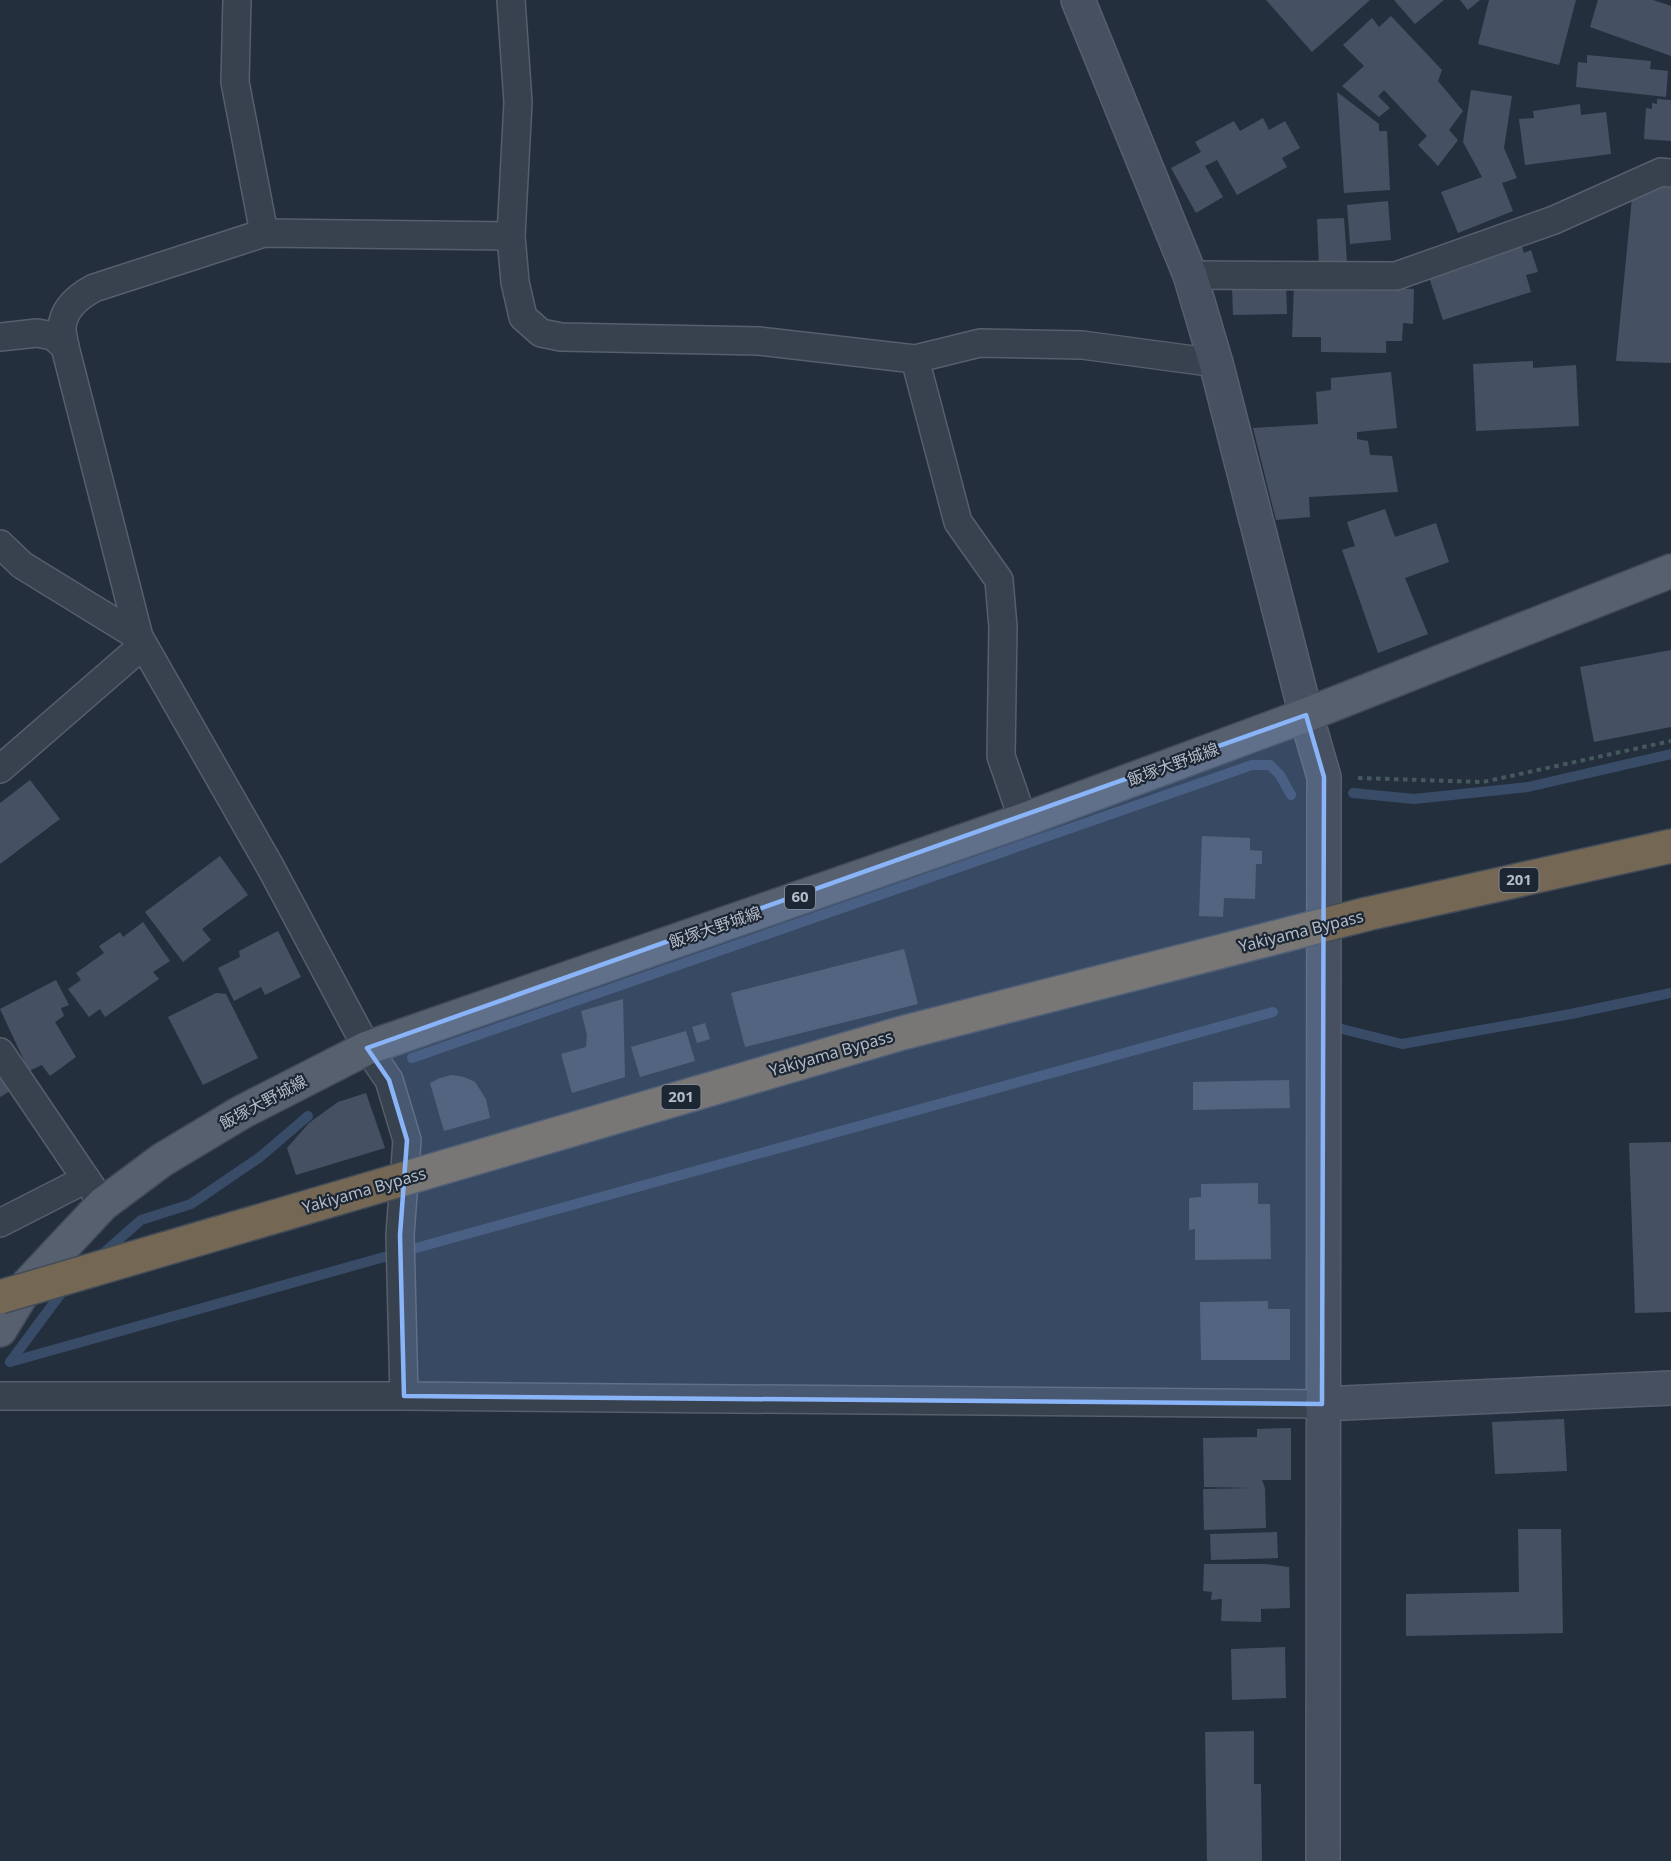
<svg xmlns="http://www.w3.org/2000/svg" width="1671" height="1861" viewBox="0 0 1671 1861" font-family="'Noto Sans','Noto Sans JP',sans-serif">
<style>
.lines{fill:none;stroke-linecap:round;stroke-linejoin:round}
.stream{stroke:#394c67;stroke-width:10}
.building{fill:#455162}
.street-casing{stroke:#565f6c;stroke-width:30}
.secondary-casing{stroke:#565f6c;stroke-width:36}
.primary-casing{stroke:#414a57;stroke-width:36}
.highway-casing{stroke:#434c59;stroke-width:36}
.path{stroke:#44595c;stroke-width:4;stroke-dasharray:4.5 4.5;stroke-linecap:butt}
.street{stroke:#38414e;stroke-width:27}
.secondary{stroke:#465061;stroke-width:33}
.primary{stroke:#56606e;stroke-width:33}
.highway{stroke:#746855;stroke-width:33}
.highway-bridge-casing{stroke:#434c59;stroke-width:36;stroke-linecap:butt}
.highway-bridge{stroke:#746855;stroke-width:33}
.marked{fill:#8ab4f8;fill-opacity:0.2;stroke:#8ab4f8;stroke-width:4.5;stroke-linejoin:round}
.labels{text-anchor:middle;stroke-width:4.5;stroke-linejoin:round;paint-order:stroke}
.shield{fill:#1d2633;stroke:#878f9c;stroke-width:1.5}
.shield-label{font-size:15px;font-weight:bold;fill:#b4bcc9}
.street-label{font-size:16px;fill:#b4bcc9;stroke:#1d2633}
</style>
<rect width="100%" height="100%" fill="#242f3e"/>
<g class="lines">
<g class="stream">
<path d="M1353 793 1414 799 1528 787 1671 754"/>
<path d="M1338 1028 1402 1044 1571 1014 1671 993"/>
<path d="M412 1058 1252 765H1270L1280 775 1291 795"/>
<path d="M99 1257 141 1220 191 1204 260 1157 308 1116"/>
<path d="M10 1362 434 1243 1273 1012"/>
<path d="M10 1362 65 1288"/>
</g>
</g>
<g class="building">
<path d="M1266 0H1370L1312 52Z"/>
<path d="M1394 0H1444L1415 24Z"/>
<path d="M1460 0H1480L1468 10Z"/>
<path d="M1489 0H1576L1559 65 1478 44Z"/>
<path d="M1598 0H1653L1671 6V56L1590 27Z"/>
<path d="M1391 16 1442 70 1438 81 1463 111 1449 130 1458 140 1438 166 1418 145 1427 136 1384 90 1378 96 1390 108 1379 117 1342 86 1364 66 1343 45 1372 18 1379 27Z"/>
<path d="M1587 55 1651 61 1650 69 1668 71 1666 97 1576 87 1578 62 1587 63Z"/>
<path d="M1471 90 1512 96 1504 148 1517 178 1502 183 1513 211 1458 233 1441 192 1482 177 1463 142Z"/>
<path d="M1337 92 1379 124V131H1387L1390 190 1344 193Z"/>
<path d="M1657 99 1671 100V141L1644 139 1646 108 1652 109V103L1657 104Z"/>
<path d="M1580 104 1581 115 1606 112 1611 154 1525 165 1519 119 1534 118 1533 111Z"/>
<path d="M1263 118 1269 130 1285 121 1300 148 1282 158 1287 167 1237 195 1217 160 1205 166 1223 197 1196 213 1171 168 1201 152 1195 142 1234 121 1240 131Z"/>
<path d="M1665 186H1671V363L1616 361 1632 198Z"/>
<path d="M1388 201 1391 240 1350 244 1347 205Z"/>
<path d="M1344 218 1347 263 1319 265 1317 219Z"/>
<path d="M1521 244 1524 253 1531 250 1538 272 1526 275 1531 292 1443 320 1428 274Z"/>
<path d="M1286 285 1287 314 1233 315 1232 286Z"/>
<path d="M1294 285 1414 289 1413 324 1403 323 1402 341H1386V353L1321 352V337H1292Z"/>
<path d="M1533 361V368L1576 365 1579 426 1476 431 1473 364Z"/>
<path d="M1391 372 1397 428 1357 432V439L1368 441 1370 455 1392 456 1398 492 1309 497 1310 517 1276 520 1253 428 1318 424 1316 392 1331 390V378Z"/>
<path d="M1385 509 1395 537 1436 523 1449 562 1405 578 1428 634 1378 653 1342 550 1355 546 1347 522Z"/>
<path d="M1671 650V727L1594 742 1580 667Z"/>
<path d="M30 780 60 819 0 864V803Z"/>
<path d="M1202 836 1250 838V850L1262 851V864H1256L1255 899 1224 898 1223 917 1199 916Z"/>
<path d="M220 856 248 895 202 929 211 940 183 962 145 912Z"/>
<path d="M143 922 170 961 153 972 159 979 105 1017 100 1009 89 1017 68 989 81 980 76 973 104 953 99 946 120 932 123 937Z"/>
<path d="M278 931 301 977 265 995 261 987 234 1001 218 968 240 957 239 951Z"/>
<path d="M904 949 918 1004 745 1047 731 993Z"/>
<path d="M56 980 69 1005 61 1008 64 1016 55 1022 76 1057 50 1076 42 1065 29 1071 0 1009Z"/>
<path d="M216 993 226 994 258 1058 203 1085 168 1017Z"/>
<path d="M623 999 625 1077 572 1093 561 1054 586 1047 587 1035 581 1011Z"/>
<path d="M705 1023 710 1039 697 1043 692 1027Z"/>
<path d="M686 1031 695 1061 640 1077 631 1047Z"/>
<path d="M0 1074 10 1091 0 1097Z"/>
<path d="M452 1075 464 1077 475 1082 486 1099 490 1118 444 1131 430 1083 440 1078Z"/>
<path d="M1289 1080 1290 1108 1193 1110V1082Z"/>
<path d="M366 1093 385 1148 296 1175 287 1148 309 1123 338 1102Z"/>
<path d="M1671 1142V1312L1635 1313 1629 1143Z"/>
<path d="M1258 1183V1204H1270L1271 1259 1195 1260V1229L1189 1230V1198L1201 1197V1184Z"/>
<path d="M1268 1301V1309H1290V1360H1201L1200 1302Z"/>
<path d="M1564 1419 1567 1471 1495 1474 1492 1422Z"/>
<path d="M1291 1428V1480H1262L1265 1488 1266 1528 1204 1530 1203 1489 1254 1488 1204 1487 1203 1438 1257 1437V1429Z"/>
<path d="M1518 1529H1561L1563 1633 1406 1636V1594L1519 1592Z"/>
<path d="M1277 1532 1278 1558 1211 1560 1210 1534Z"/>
<path d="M1204 1564H1266L1289 1567 1290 1608 1261 1609V1622L1221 1621 1222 1599 1211 1600 1212 1592 1203 1591Z"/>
<path d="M1285 1647 1286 1698 1232 1700 1231 1649Z"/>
<path d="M1254 1731V1784H1261L1262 1861H1207L1205 1732Z"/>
</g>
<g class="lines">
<defs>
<g id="street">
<path d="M237 0 235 82 264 233"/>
<path d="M511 0 518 102 511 236 515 282 523 317 541 333 561 337 759 341 915 359 980 343 1082 345 1216 363"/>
<path d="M1190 275 1396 276 1554 220 1661 172 1671 173"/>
<path d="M0 337 37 333 53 336 65 347"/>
<path d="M915 359 958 522 999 580 1003 627 1001 756 1023 820"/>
<path d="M0 544 22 565 139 637"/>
<path d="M0 769 143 645"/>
<path d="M0 1052 103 1204"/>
<path d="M0 1223 86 1179"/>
<path d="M0 1396H404L1322 1404"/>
<path d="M404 1396 400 1235 407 1140 389 1080 367 1048 271 868 139 637 65 347C64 341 62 334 62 328 63 309 79 296 94 288L264 233 511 236"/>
</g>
<g id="secondary">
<path d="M1078 0 1190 275 1216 363 1306 715 1324 777 1323 1861"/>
<path d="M1322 1404 1671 1388"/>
</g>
<path id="primary" d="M0 1330 28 1284 103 1204 162 1160 242 1112 367 1048 1023 820 1306 715 1671 571"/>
<path id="highway" d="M1367 914 1671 846"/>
</defs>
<use href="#street" class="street-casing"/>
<use href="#secondary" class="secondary-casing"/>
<use href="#primary" class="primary-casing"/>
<use href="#highway" class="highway-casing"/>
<path class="path" d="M1358 778 1483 782 1671 741"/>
<use href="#street" class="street"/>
<use href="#secondary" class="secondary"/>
<use href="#primary" class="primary"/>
<use href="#highway" class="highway"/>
<defs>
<path id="highway-bridge" d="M0 1297 902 1033 1367 914"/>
</defs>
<use href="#highway-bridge" class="highway-bridge-casing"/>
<use href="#highway-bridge" class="highway-bridge"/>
</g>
<path class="marked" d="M1306 715 1324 777 1322 1404 404 1396 400 1235 407 1140 389 1080 367 1048Z"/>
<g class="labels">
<g class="shield">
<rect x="1499.5" y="868" width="39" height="24" rx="4.5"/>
<rect x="785" y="885" width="30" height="24" rx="4.5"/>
<rect x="661.5" y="1085" width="39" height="24" rx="4.5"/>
</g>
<g class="shield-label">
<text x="1519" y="885">201</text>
<text x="800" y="902">60</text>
<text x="681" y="1102">201</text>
</g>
<g class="street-label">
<text transform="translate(1173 764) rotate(-20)" y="6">飯塚大野城線</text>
<text transform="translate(715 927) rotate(-19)" y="6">飯塚大野城線</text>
<text transform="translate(1301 931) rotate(-14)" y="6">Yakiyama Bypass</text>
<text transform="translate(831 1053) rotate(-16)" y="6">Yakiyama Bypass</text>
<text transform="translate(263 1102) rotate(-28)" y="6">飯塚大野城線</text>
<text transform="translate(364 1190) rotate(-16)" y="6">Yakiyama Bypass</text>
</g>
</g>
</svg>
